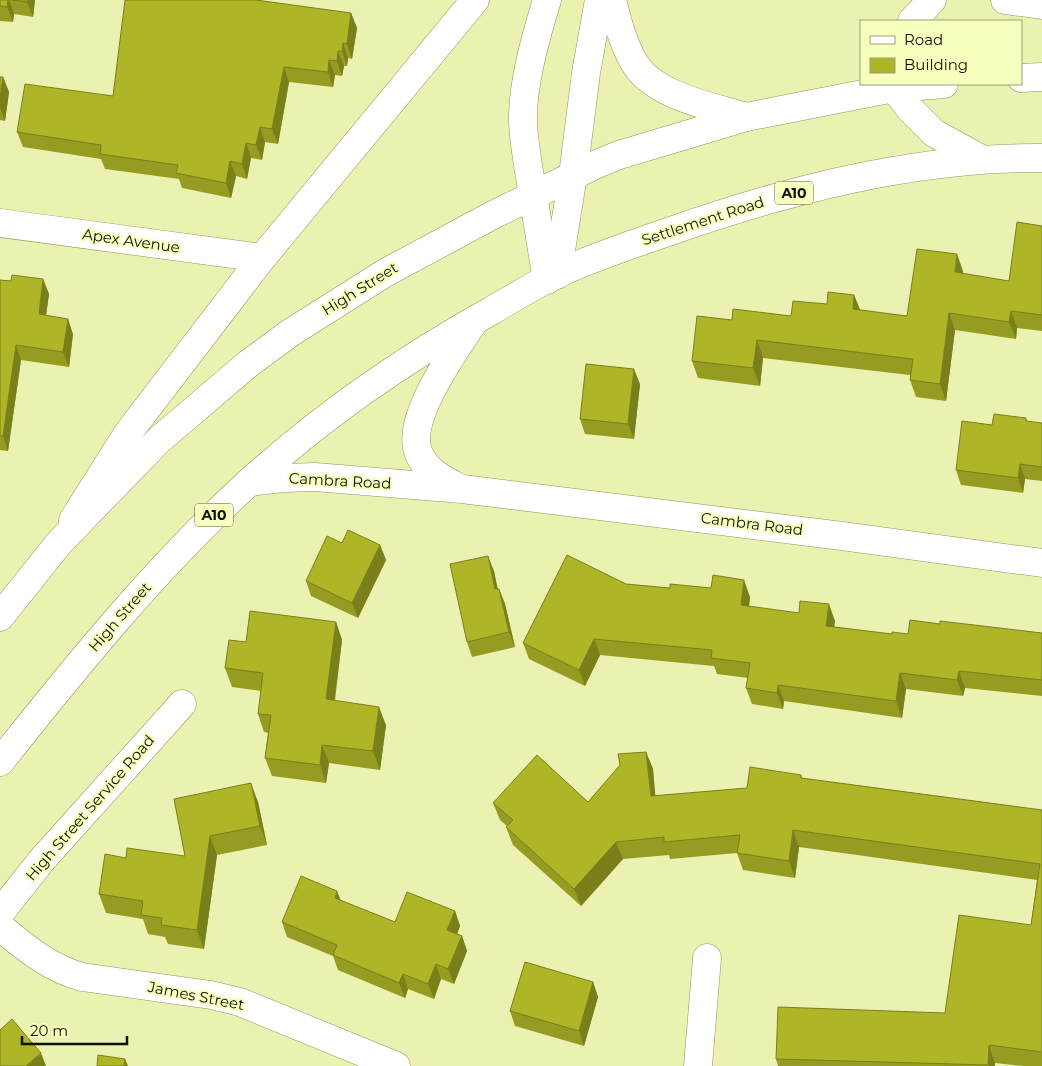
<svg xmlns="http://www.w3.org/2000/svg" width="1042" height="1066" viewBox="0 0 1042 1066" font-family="Montserrat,sans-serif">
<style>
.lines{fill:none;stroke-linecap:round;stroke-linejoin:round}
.street-casing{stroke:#909558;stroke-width:29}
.secondary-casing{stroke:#909558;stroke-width:29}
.highway-casing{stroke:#909558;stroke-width:29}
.street{stroke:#fff;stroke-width:28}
.secondary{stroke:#fff;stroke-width:28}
.highway{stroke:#fff;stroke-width:28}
.wall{fill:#969c21}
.shaded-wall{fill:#7a7f1b}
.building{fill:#aeb526;stroke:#7a7f1b}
.labels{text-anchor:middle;stroke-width:4.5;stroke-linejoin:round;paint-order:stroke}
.shield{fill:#f8ffbe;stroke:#555839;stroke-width:1}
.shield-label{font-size:14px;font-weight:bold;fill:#0f1000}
.street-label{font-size:15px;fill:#0f1000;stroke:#f8ffbe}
</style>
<rect width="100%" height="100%" fill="#ebf2b1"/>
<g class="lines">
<defs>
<g id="street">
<path d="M1005 0 1042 5"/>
<path d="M912 21 932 0"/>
<path d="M0 223 262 258"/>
<path d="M249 482 283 478 315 477 462 489 842 536 1042 563"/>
<path d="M458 487C441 479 422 468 417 448 409 413 456 349 475 320"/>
<path d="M0 913 41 861 182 704"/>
<path d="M0 927C26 948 49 968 82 977L211 995 240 1002 396 1066"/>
<path d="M698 1066 707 958"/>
</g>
<g id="secondary">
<path d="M612 0C617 20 623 44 634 62 653 96 711 106 746 117"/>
<path d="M573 175 586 73 599 0"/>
<path d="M533 195C529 171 524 146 523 122 522 84 536 36 547 0"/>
<path d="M73 520 128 433 262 258 475 0"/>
</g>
<g id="highway">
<path d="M1021 78 1042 77"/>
<path d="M894 88 910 109 934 133 981 159"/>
<path d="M533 195 547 280"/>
<path d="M557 275 573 175"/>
<path d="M0 617 59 543 159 440 248 364 290 333 385 273 491 216 597 164 619 155 746 117 894 88 944 84"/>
<path d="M0 762C77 665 155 569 246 485 320 418 404 359 491 311 513 298 534 285 557 274 591 258 627 246 662 234 784 191 912 157 1042 158"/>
</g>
</defs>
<use href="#street" class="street-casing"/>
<use href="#secondary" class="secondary-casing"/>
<use href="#highway" class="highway-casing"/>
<use href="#street" class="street"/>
<use href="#secondary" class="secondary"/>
<use href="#highway" class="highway"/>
</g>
<g class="wall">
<path d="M0 0H35L33 17 14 14 13 22 0 21Z"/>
<path d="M351 13 357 28 352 59 348 58 347 66H344L342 76 335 75 333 87 289 82 278 144 265 142 262 160 251 158 247 179 236 176 231 198 182 188 179 179 105 169 101 159 23 147 17 132 113 96Z"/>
<path d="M0 77H3L9 92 5 121 0 120Z"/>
<path d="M1042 226V331L1017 328 1016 339 955 330 946 401 916 397 910 380V375L763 358 760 386 698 378 692 361 732 320 791 316 854 295 860 310 907 316 963 271V274L1009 281Z"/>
<path d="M43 279 49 294 46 316 73 334 69 367 21 360 8 451 0 450V280L11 281Z"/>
<path d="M640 384 634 439 585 434 580 419Z"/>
<path d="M1026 418 1027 422 1042 423V481L1025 479 1023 493 961 485 956 470Z"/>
<path d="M342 543 380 545 386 560 358 618 311 596 306 581Z"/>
<path d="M494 571 497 589H499L505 604 515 647 472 657 467 642Z"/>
<path d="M626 584 750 597 749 606 835 621 834 627 892 634H908L940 624 1042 633V696L965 688 963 696 906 689 902 718 784 701 783 709 752 704 746 688 748 678 717 674 714 666 600 655 585 686 529 659 523 643Z"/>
<path d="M336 622 342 640 335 701 386 725 380 770 329 763 326 783 272 776 265 758 268 733 264 732 258 714 261 691 232 687 225 668 246 642Z"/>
<path d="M646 752 653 769 655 796 747 788 801 775 802 778 1042 810V1066H1024L995 1063V1066H778L776 1059 945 1013 1031 925 1037 880 799 847 795 878 743 870 737 853 670 859 669 855 623 859 581 906 513 845 506 827 507 826 500 820 493 803 588 802Z"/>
<path d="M174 799 258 802 267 845 217 855 204 949 168 944 165 937 148 934 143 919 106 913 99 894 126 858 185 856Z"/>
<path d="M340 900 395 922 455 911 460 926 457 934 462 936 467 951 454 984 441 979 434 999 408 989 405 998 338 970 333 956 287 937 282 922Z"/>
<path d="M593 982 598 997 584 1046 515 1026 510 1011Z"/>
</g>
<g class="shaded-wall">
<path d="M9 0 14 14 13 22 7 7Z"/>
<path d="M28 0H35L33 17 27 2Z"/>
<path d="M351 13 357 28 352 59 347 44Z"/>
<path d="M343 43 348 58 347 66 342 51Z"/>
<path d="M338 51 344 66 342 76 337 61Z"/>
<path d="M329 60 335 75 333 87 328 72Z"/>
<path d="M284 67 289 82 278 144 272 129Z"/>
<path d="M3 77 9 92 5 121 0 108V100Z"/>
<path d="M260 127 265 142 262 160 256 145Z"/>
<path d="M246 143 251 158 247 179 242 164Z"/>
<path d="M230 161 236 176 231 198 226 183Z"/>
<path d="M957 254 963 271 961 290 955 272Z"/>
<path d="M43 279 49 294 44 329 39 314Z"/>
<path d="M854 295 861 312 853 309Z"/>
<path d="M1011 311 1017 328 1016 339 1009 322Z"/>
<path d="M949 313 955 330 946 401 940 384Z"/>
<path d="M68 319 73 334 69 367 63 352Z"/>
<path d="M757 340 763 358 760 386 753 368Z"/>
<path d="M16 345 21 360 8 451 3 436Z"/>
<path d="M634 369 640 384 634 439 628 424Z"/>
<path d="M1020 464 1025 479 1023 493 1018 478Z"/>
<path d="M380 545 386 560 358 618 352 603Z"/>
<path d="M488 556 494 571 501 604 495 589Z"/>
<path d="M744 580 750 597 747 622 741 605Z"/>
<path d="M499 589 505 604 515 647 509 632Z"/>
<path d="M829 604 835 621 832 643 826 626Z"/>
<path d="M336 622 342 640 332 718 326 699Z"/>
<path d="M594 639 600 655 585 686 579 670Z"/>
<path d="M959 671 965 688 963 696 957 680Z"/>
<path d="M900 673 906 689 902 718 896 701Z"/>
<path d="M778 685 784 701 783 709 777 693Z"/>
<path d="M379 707 386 725 380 770 373 751Z"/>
<path d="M322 745 329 763 326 783 320 765Z"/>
<path d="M646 752 653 769 657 814 651 796Z"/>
<path d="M251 783 258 802 267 845 260 826Z"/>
<path d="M793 830 799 847 795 878 789 861Z"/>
<path d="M210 836 217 855 204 949 197 930Z"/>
<path d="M616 842 623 859 581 906 574 889Z"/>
<path d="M337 891 343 906 335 898Z"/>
<path d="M455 911 460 926 453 945 447 930Z"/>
<path d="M462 936 467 951 454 984 448 969Z"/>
<path d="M436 964 441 979 434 999 428 984Z"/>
<path d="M403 974 408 989 405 998 399 983Z"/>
<path d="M593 982 598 997 584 1046 579 1031Z"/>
<path d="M989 1045 995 1063V1066H989L988 1065Z"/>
<path d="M41 1053 46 1066H26Z"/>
<path d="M125 1059 128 1066H124Z"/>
</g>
<g class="building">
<path d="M0 0H8L7 7 0 6Z"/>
<path d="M12 0H28L27 2Z"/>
<path d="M125 0H256L351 13 347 44 343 43 342 51H338L337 61 329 60 328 72 284 67 272 129 260 127 256 145 246 143 242 164 230 161 226 183 176 173 178 165 100 154 101 145 17 132 25 84 113 96Z"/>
<path d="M0 77H3L0 100Z"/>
<path d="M1017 222 1042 226V315L1011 311 1009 322 949 313 940 384 910 380 913 359 757 340 753 368 692 361 697 316 732 320 733 309 791 316 793 301 827 304 828 292 854 295 853 309 907 316 917 249 957 254 955 272 1009 281Z"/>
<path d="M12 275 43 279 39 314 68 319 63 352 16 345 3 436H0V280L11 281Z"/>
<path d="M586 364 634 369 628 424 580 419Z"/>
<path d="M994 414 1026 418V421L1042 423V467L1020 464 1018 478 956 470 962 421 992 425Z"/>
<path d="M348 530 380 545 352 603 306 581 327 536 342 543Z"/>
<path d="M567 555 626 584 670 588V584L711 588 713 575 744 580 741 605 799 613 800 601 829 604 826 626 892 634V632L908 634 910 620 940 624V621L1042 633V680L959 671 957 680 900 673 896 701 778 685 777 693 746 688 750 663 711 658 712 650 594 639 579 670 523 643Z"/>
<path d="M488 556 495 589H499L509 632 467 642 450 564Z"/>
<path d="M250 611 336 622 326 699 379 707 373 751 322 745 320 765 265 758 271 715 258 714 263 673 225 668 229 640 246 642Z"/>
<path d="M646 752 651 796 747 788 750 767 801 775V778L1042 810V1052L989 1045 988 1065 776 1059 778 1007 945 1013 959 915 1031 925 1040 864 793 830 789 861 737 853 740 835 664 842V837L616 842 574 889 506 827 513 820 493 803 537 755 588 802 620 765 618 754Z"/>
<path d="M251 783 260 826 210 836 197 930 161 925 162 918 141 915 143 901 99 894 105 854 126 858 127 848 185 856 174 799Z"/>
<path d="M301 876 337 891 335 898 395 922 407 892 455 911 447 930 462 936 448 969 436 964 428 984 403 974 399 983 333 955 337 945 282 922Z"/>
<path d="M525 962 593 982 579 1031 510 1011Z"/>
<path d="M12 1019 41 1053 26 1066H0V1030Z"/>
<path d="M98 1055 125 1059 124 1066H97Z"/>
</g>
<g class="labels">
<g class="shield">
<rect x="775" y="181.5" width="38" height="23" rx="4"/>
<rect x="195" y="503.5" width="38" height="23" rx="4"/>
</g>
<g class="shield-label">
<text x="794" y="198">A10</text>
<text x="214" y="520">A10</text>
</g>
<g class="street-label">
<text transform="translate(703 221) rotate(-18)" y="5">Settlement Road</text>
<text transform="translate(131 241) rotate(8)" y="5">Apex Avenue</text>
<text transform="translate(360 289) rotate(-32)" y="5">High Street</text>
<text transform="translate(340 481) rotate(3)" y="5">Cambra Road</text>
<text transform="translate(752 524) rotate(7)" y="5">Cambra Road</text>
<text transform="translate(120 617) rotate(-49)" y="5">High Street</text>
<text transform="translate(90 808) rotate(-49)" y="5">High Street Service Road</text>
<text transform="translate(196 996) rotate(11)" y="5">James Street</text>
</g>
</g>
<rect x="860" y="20" width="162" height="65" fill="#f8ffbe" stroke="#9b9f72"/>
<rect x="870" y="36" width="25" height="8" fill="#ffffff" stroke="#9b9f72"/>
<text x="904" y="45" font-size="15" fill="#0f1000">Road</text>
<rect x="870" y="58" width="25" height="15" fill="#aeb526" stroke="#9b9f72"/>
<text x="904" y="70" font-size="15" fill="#0f1000">Building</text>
<path d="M22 1036v8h105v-8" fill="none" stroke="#0f1000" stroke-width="2.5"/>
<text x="30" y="1036" font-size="15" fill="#0f1000" stroke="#f8ffbe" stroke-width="4" paint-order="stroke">20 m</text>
</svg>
